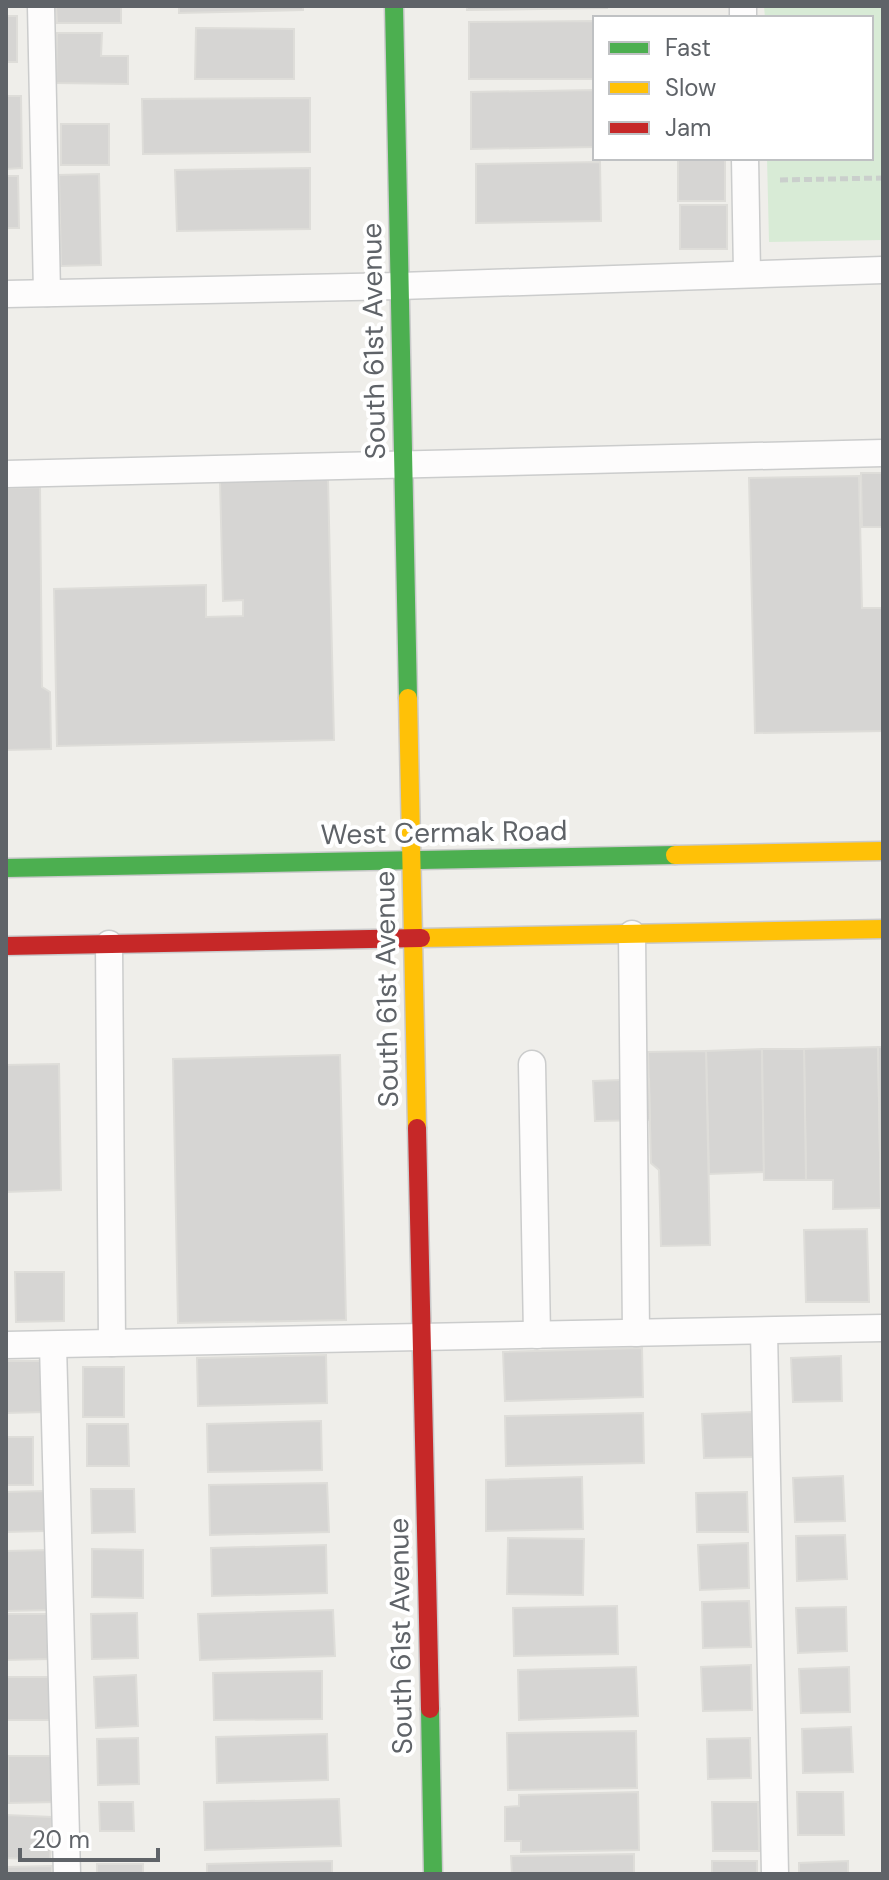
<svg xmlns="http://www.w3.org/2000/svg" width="889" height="1880" viewBox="0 0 889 1880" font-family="'DM Sans',sans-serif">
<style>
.green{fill:#d8ebd6}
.building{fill:#d6d5d3;stroke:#deddd9;stroke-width:2}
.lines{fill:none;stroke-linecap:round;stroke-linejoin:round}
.lane-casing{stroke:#cbcccc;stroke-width:29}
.fast-casing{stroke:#cacacb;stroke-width:21}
.slow-casing{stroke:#cacacb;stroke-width:21}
.jam-casing{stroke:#cacacb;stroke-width:21}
.path{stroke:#cacfcc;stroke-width:5;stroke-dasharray:8 4;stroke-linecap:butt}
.lane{stroke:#fdfcfc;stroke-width:26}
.fast{stroke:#4caf50;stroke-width:18}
.slow{stroke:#ffc107;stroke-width:18}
.jam{stroke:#c62828;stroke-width:18}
.labels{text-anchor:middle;stroke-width:8;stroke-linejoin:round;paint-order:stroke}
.street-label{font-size:28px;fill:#5f6368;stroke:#fff}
</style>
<rect width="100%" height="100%" fill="#efeeea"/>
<path class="green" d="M764 6H883V240L769 242 767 158H871V18H765Z"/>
<g class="building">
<path d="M56 6H121V23H57Z"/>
<path d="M179 6H303V10L179 13Z"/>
<path d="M467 6H607V8L467 10Z"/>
<rect x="6" y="16" width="11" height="46"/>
<path d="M595 21V79H469V22Z"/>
<path d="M196 28 294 29V79H195Z"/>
<path d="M57 33H102L101 56H128V84L56 83Z"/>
<path d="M595 90V147L471 149V92Z"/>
<path d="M6 96H21L22 168 6 169Z"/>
<path d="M310 98V152L143 154 142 99Z"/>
<rect x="61" y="124" width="48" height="41"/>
<rect x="678" y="158" width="47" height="43"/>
<path d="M600 162 601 221 476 223V164Z"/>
<path d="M310 168V229L177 231 175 170Z"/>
<path d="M99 174 101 265 61 266 59 175Z"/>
<path d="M6 176H18L19 228H6Z"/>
<rect x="680" y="205" width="47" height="44"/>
<path d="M861 473H883V527H862Z"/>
<path d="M859 476 862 608H883V731L755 733 749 478Z"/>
<path d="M328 479 334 740 57 746 54 589 206 585V617L243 616V600L223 601 220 482Z"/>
<path d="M40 487 42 687 50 692 51 749 6 750V488Z"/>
<path d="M878 1047 881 1208 833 1209V1180H806L804 1049Z"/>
<path d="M878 1047H883V1262H882Z"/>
<path d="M762 1049 764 1172 709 1174 706 1051Z"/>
<path d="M762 1049H804L806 1180H764Z"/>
<path d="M706 1051 710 1245 661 1246 659 1170 651 1163 648 1052Z"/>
<path d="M340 1055 346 1320 178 1323 173 1059Z"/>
<path d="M59 1064 61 1190 6 1192V1065Z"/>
<path d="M649 1079 650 1120 595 1121 593 1081Z"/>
<path d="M867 1229 869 1302H806L804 1230Z"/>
<path d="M15 1272H64V1321L16 1322Z"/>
<path d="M642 1348 643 1397 505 1401 503 1352Z"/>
<path d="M326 1355 327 1403 198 1406 197 1358Z"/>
<path d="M841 1356 842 1401 793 1402 791 1358Z"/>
<path d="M6 1361H45L46 1412 6 1413Z"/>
<rect x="83" y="1367" width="41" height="50"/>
<path d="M752 1412 753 1457 704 1458 702 1414Z"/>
<path d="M643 1413 644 1463 506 1466 505 1416Z"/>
<path d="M321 1421 322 1470 208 1472 207 1424Z"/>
<path d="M87 1424H128L129 1466H87Z"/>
<rect x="6" y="1437" width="27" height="48"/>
<path d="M843 1476 845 1521 795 1522 793 1478Z"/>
<path d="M582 1477 583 1529 486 1531V1480Z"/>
<path d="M327 1483 329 1532 210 1535 209 1485Z"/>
<path d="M91 1489H134L135 1532 92 1533Z"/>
<path d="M44 1491 45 1531 6 1532V1492Z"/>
<path d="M747 1492 748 1532H697L696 1493Z"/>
<path d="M845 1535 847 1579 797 1581 796 1536Z"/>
<path d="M508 1538 584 1539 583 1595 507 1594Z"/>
<path d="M748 1543 749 1588 700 1590 698 1545Z"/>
<path d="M326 1545 327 1593 212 1596 211 1548Z"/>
<path d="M92 1549 143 1550V1598L92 1597Z"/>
<path d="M50 1550 51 1610 6 1611V1551Z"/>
<path d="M749 1601 751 1647 703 1648 702 1602Z"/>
<path d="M617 1606 618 1654 514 1656 513 1608Z"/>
<path d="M846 1607 847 1651 798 1653 796 1608Z"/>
<path d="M333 1610 335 1656 200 1660 198 1614Z"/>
<path d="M137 1613 138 1658 92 1659 91 1614Z"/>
<path d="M6 1614H48L49 1659 6 1660Z"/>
<path d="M751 1665 752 1710 703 1711 701 1667Z"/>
<path d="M636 1667 638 1716 519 1720 518 1670Z"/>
<path d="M849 1667 850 1712 801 1713 799 1669Z"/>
<path d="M322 1671V1719L214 1720 213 1673Z"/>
<path d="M136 1675 138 1726 96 1728 94 1677Z"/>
<path d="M6 1677H49L50 1720H6Z"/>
<path d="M851 1727 853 1772 803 1773 802 1729Z"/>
<path d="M636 1731 637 1788 508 1790 507 1733Z"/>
<path d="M327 1734 328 1780 217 1783 216 1737Z"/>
<path d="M138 1738 139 1784 98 1785 97 1739Z"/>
<path d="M750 1738 751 1778 708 1779 707 1739Z"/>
<path d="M8 1756H56L57 1802 9 1803Z"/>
<path d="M638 1792 639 1850 521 1852V1841H505V1807L519 1806V1795Z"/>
<path d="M797 1792H843L844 1835H798Z"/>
<path d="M339 1799 341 1846 205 1850 204 1802Z"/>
<path d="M99 1802H133L134 1831H100Z"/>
<path d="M712 1802H758L759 1851H713Z"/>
<path d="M6 1815 52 1817 50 1860 6 1858Z"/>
<path d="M634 1854V1874H512L511 1856Z"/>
<path d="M332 1861V1874H207V1864Z"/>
<rect x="712" y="1861" width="45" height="13"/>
<path d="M848 1861V1874H799V1863Z"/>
<rect x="97" y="1864" width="46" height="10"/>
<path d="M52 1866V1874H6V1867Z"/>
</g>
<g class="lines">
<defs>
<g id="lane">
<path d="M41 6 47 293"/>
<path d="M743 6V18"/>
<path d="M745 158 747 273"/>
<path d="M6 294 400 286 883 270"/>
<path d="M6 474 883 453"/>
<path d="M632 934 636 1333"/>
<path d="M109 944 112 1343"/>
<path d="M532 1064 537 1335"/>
<path d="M764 1331 775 1874"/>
<path d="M6 1345 883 1328"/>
<path d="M53 1345 67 1874"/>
</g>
<g id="fast">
<path d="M394 6 408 698"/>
<path d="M6 868 675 855"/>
<path d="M430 1709 433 1874"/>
</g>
<g id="slow">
<path d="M408 698 417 1128"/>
<path d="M675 855 883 851"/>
<path d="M421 938 883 929"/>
</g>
<g id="jam">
<path d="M6 946 421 938"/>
<path d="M417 1128 430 1709"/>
</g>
</defs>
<use href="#lane" class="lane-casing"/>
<use href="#fast" class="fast-casing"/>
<use href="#slow" class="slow-casing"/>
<use href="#jam" class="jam-casing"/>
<path class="path" d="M780 180 883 178"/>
<use href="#lane" class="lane"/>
<use href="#fast" class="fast"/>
<use href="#slow" class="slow"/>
<use href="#jam" class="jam"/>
</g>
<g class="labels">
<g class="street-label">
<text transform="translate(373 341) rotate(-91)" y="10">South 61st Avenue</text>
<text transform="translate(444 832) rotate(-1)" y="10">West Cermak Road</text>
<text transform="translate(386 989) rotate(-91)" y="10">South 61st Avenue</text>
<text transform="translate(400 1636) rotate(-91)" y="10">South 61st Avenue</text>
</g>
</g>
<rect width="889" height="1880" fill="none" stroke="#5f6368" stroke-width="16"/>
<rect x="593" y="16" width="280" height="144" fill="#ffffff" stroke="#bfc1c3" stroke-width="2"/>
<rect x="609" y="42" width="40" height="12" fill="#4caf50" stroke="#bfc1c3" stroke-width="2"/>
<text x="665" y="56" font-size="24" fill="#5f6368">Fast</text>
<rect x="609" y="82" width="40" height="12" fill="#ffc107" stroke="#bfc1c3" stroke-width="2"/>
<text x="665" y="96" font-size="24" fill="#5f6368">Slow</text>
<rect x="609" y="122" width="40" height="12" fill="#c62828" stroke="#bfc1c3" stroke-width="2"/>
<text x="665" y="136" font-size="24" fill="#5f6368">Jam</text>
<path d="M20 1848v12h138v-12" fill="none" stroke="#5f6368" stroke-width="4"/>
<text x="32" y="1848" font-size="24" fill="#5f6368" stroke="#ffffff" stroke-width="6" paint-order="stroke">20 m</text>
</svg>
